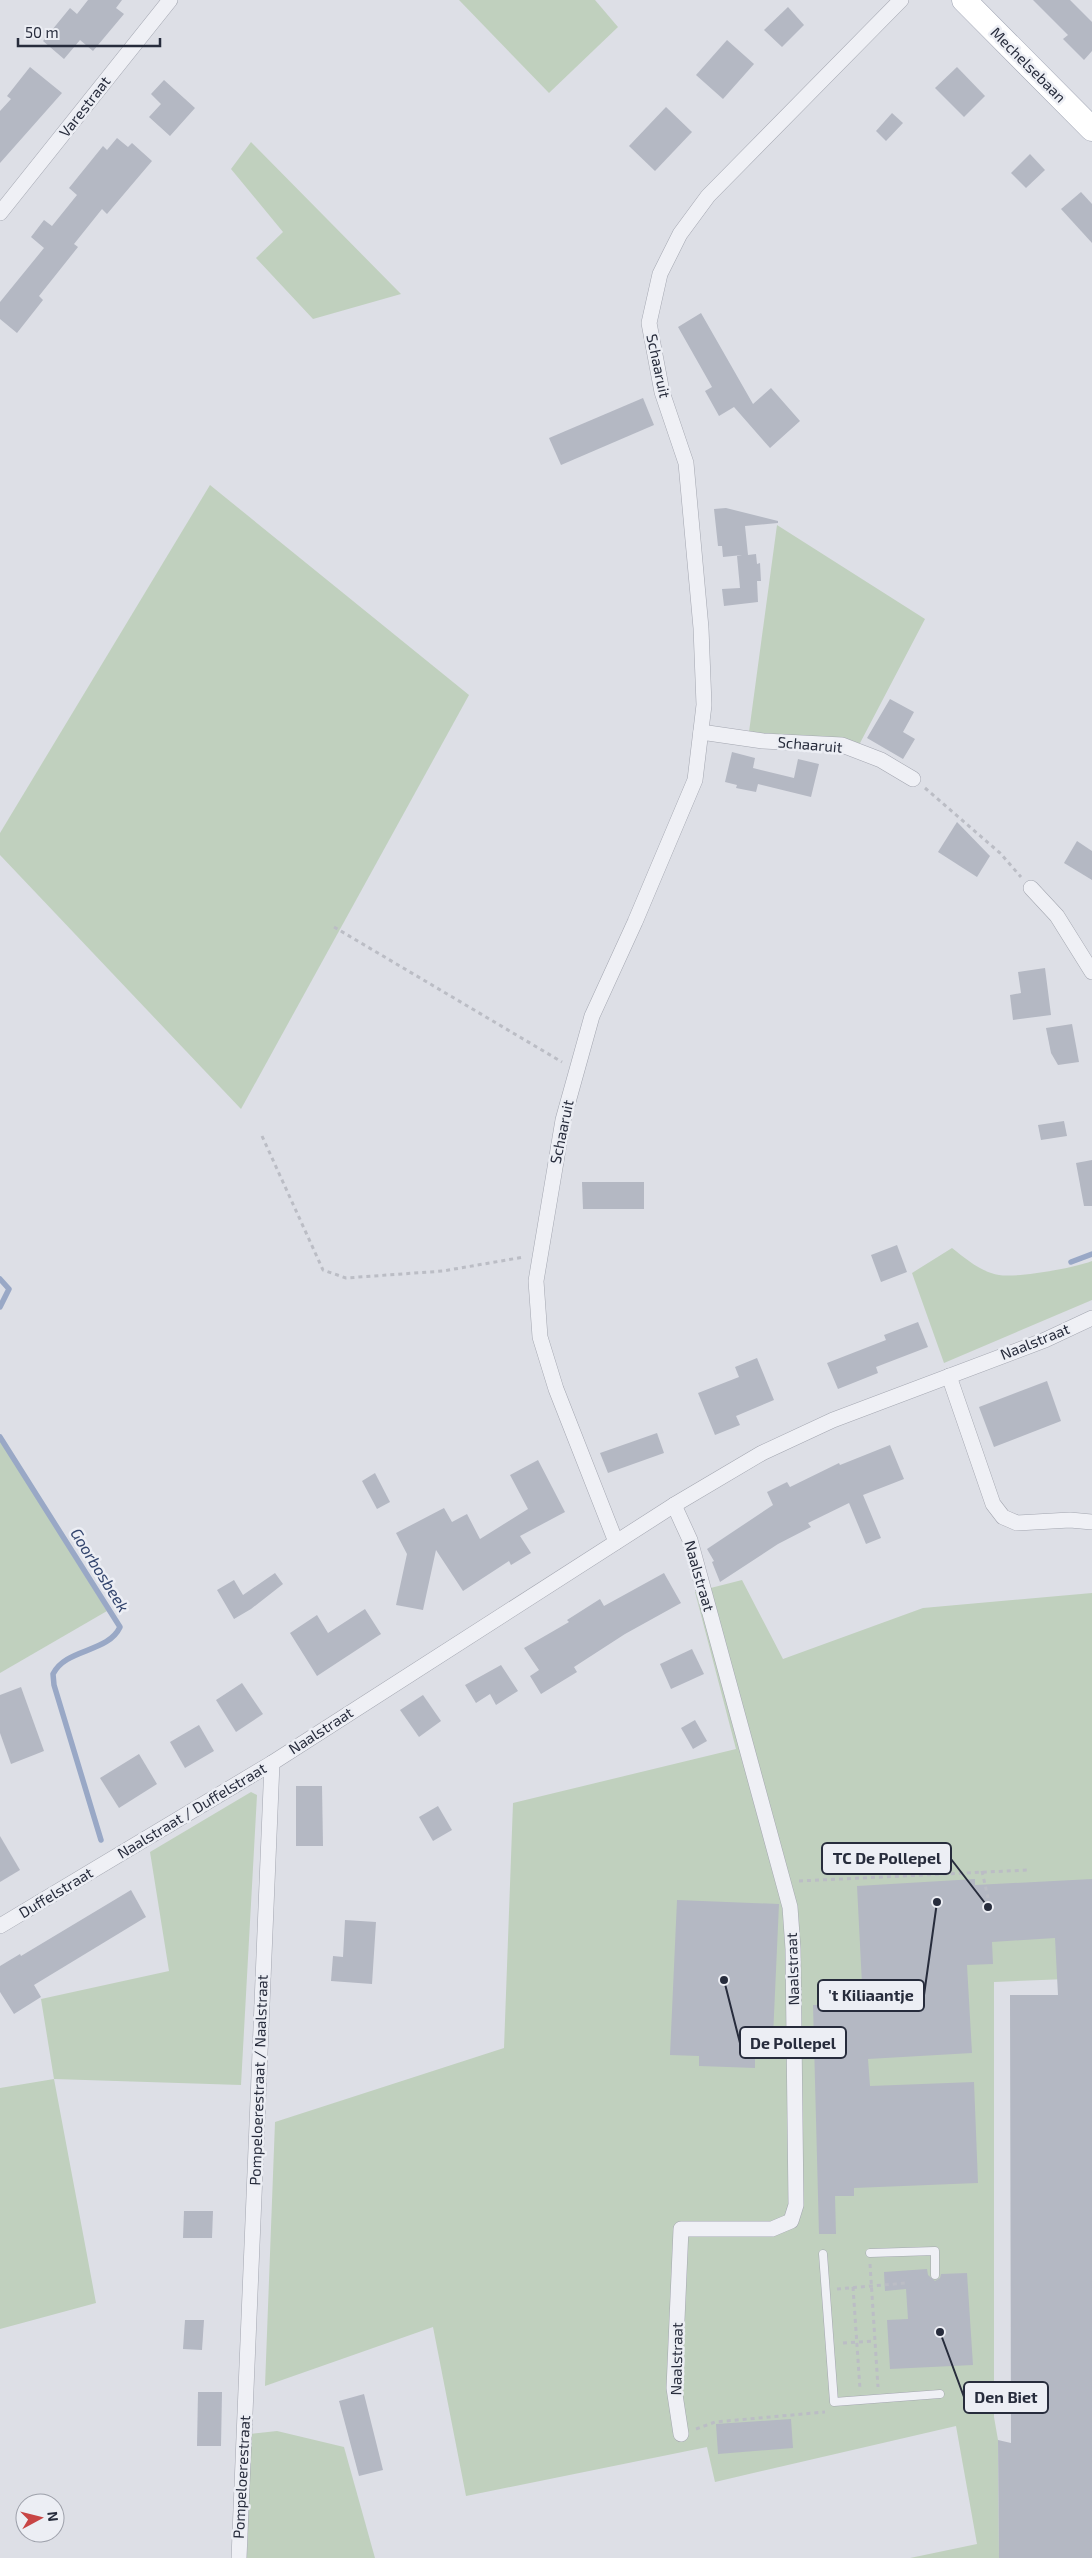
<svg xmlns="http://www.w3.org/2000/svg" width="1092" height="2558" viewBox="0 0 1092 2558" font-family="'Exo 2',sans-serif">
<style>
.green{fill:#c0d0be}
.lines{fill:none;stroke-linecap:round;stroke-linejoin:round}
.stream{stroke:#99a8c6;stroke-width:5.5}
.building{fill:#b4b8c3}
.service-casing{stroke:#a3a6b0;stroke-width:9}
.minor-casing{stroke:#a3a6b0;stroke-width:16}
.primary-casing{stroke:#9da2b1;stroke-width:25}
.path{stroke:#bbbdc5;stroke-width:3;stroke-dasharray:4 4;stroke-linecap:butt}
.service{stroke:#eff0f5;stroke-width:8}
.minor{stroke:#eff0f5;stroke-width:15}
.primary{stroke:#fff;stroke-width:24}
.labels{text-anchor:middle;stroke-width:5;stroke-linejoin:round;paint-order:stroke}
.street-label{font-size:15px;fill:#272c3c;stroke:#eceef4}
.water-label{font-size:16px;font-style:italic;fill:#33456e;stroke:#eceef4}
.leader{fill:none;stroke:#272c3c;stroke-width:2}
.callout-dot{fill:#272c3c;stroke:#eceef4;stroke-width:2}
.callout{fill:#eceef4;stroke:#272c3c;stroke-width:2}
.callout-label{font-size:16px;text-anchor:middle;font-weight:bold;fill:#272c3c}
</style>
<rect width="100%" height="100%" fill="#dddfe6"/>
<g class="green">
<path d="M459 0H595L618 27 549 93Z"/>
<path d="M251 142 401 294 313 319 256 258 283 232 231 169Z"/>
<path d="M210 485 469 695 241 1109 0 855V833Z"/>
<path d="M777 525 925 619 859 745 839 739 749 732Z"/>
<path d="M952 1248C966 1259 981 1272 999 1275 1018 1278 1074 1268 1092 1261V1300L944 1363 912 1273Z"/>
<path d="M0 1440 107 1611 0 1673Z"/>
<path d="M742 1580 783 1659 923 1608 1092 1593V1978L994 1982V2417L998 2440 999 2558H910L977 2544 956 2426 715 2482 707 2447 466 2496 433 2327 265 2386 275 2122 504 2048 513 1803 736 1749 695 1592Z"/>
<path d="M251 1792 257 1795 241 2085 54 2079 96 2303 0 2329V2088L54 2079 41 1999 169 1971 150 1852Z"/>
<path d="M277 2431 344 2447 375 2558H247L250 2434Z"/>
</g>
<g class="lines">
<g class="stream">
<path d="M1071 1262 1092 1254"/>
<path d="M0 1279 9 1289 0 1307"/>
<path d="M0 1437 120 1627C108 1653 66 1648 53 1674L54 1685 101 1840"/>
</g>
</g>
<g class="building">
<path d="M88 0H122L116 8 124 14 93 51 80 40 64 59 43 41 70 8 77 14Z"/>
<path d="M1033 0H1070L1092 22V51L1084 60 1063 39 1068 35Z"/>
<path d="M788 7 804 25 782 47 764 30Z"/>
<path d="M727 40 754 64 723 99 696 75Z"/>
<path d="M30 67 62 93 0 163V111L11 99 7 96Z"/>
<path d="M957 67 985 96 964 117 935 88Z"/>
<path d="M164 80 195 108 170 136 149 117 161 104 151 94Z"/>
<path d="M666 107 692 132 655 171 629 146Z"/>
<path d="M892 113 903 123 886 141 876 131Z"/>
<path d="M117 138 128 147 132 143 152 161 107 214 102 209 74 244 78 247 39 296 43 300 17 333 0 319V302L44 248 31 237 44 220 52 226 77 195 69 188 103 146 107 150Z"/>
<path d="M1030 154 1045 170 1026 188 1011 173Z"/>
<path d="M1081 192 1092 204V243L1061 209Z"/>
<path d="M701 313 753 404 771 388 800 421 770 448 734 407 719 416 705 391 712 387 678 327Z"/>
<path d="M643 398 654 425 561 465 549 438Z"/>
<path d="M726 508 778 521V523L745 526 748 555 756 554 757 564 760 563 761 581H757L758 602 724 606 722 589 740 588 737 556 742 555 723 557 722 546H718L714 509Z"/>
<path d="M890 699 914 712 903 732 915 739 903 759 867 738Z"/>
<path d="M732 752 755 758 753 768 794 778 798 759 819 764 811 797 758 784 756 792 736 788 737 785 725 782Z"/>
<path d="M957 822 990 856 977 877 938 852Z"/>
<path d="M1077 841 1092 851V880L1064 863Z"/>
<path d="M1045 968 1051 1015 1013 1020 1010 995 1021 993 1018 972Z"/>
<path d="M1072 1024 1079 1062 1058 1065 1051 1053 1046 1028Z"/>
<path d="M1064 1121 1067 1136 1041 1140 1038 1125Z"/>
<path d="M1092 1160V1206H1084L1076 1163Z"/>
<path d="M582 1182H644V1209H583Z"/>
<path d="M897 1245 907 1272 881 1282 871 1255Z"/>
<path d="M918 1322 928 1347 876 1367 878 1373 838 1389 827 1363 886 1340 884 1335Z"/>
<path d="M757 1358 774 1400 736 1416 740 1425 715 1435 698 1393 739 1377 735 1367Z"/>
<path d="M1047 1381 1061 1421 994 1447 979 1407Z"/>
<path d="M657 1433 664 1453 608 1473 600 1453Z"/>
<path d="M890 1445 904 1479 863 1495 881 1538 866 1544 849 1503 808 1523 811 1527 778 1544 720 1582 712 1562 714 1561 707 1549 773 1505 767 1492 787 1482 790 1487 839 1463 840 1465Z"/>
<path d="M538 1460 565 1512 520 1536 531 1553 511 1565 509 1561 463 1591 436 1550 423 1610 396 1605 407 1554 396 1533 444 1508 452 1522 467 1514 480 1539 528 1509 510 1475Z"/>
<path d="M375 1473 390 1502 377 1509 362 1481Z"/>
<path d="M275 1573 283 1584 251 1609 234 1619 217 1590 234 1580 243 1595Z"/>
<path d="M664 1573 681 1603 625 1634 574 1667 577 1672 541 1694 530 1676 539 1670 524 1648 569 1622 567 1620 600 1599 604 1606Z"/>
<path d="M365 1609 381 1634 317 1676 290 1633 317 1615 328 1633Z"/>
<path d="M692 1649 704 1674 671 1689 660 1664Z"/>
<path d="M501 1665 518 1691 496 1705 490 1694 476 1703 465 1685Z"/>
<path d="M242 1683 263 1714 236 1732 216 1700Z"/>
<path d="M21 1687 44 1751 11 1764 0 1733V1695Z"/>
<path d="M423 1695 441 1721 419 1737 400 1710Z"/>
<path d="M695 1720 707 1741 693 1749 681 1728Z"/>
<path d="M199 1725 214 1751 185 1768 170 1742Z"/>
<path d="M139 1754 157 1784 119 1808 100 1778Z"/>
<path d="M296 1786H322L323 1846H296Z"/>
<path d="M438 1806 452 1830 433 1841 419 1817Z"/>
<path d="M0 1836 20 1870 0 1882Z"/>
<path d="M975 1879V1885L1092 1879V2558H999L998 2440 1011 2443 1010 1995H1058L1055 1938 992 1942 993 1964 967 1965 972 2053 868 2059 870 2086 974 2082 978 2183 854 2188V2196H835L836 2234H819L813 2005 863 2004 857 1886Z"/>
<path d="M131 1890 146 1917 34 1985 41 1997 14 2014 0 1992V1966L20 1954 21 1956Z"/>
<path d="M677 1900 779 1904 772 2059H755V2068L699 2066V2056L670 2055Z"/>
<path d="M345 1920 376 1922 372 1984 331 1981 333 1956 343 1957Z"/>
<path d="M184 2211H213L212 2238H183Z"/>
<path d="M927 2269 928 2275 935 2281 940 2278 941 2274 967 2273 973 2365 890 2369 887 2320 908 2319 906 2289 885 2291 884 2272Z"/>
<path d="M185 2320H204L202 2350 183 2349Z"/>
<path d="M198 2392H222L221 2446H197Z"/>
<path d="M364 2394 383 2470 359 2476 339 2401Z"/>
<path d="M791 2419 793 2448 718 2454 716 2424Z"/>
</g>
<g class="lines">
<defs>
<g id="service">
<path d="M870 2253 935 2251V2275"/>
<path d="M823 2254 834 2402 940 2394"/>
</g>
<g id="minor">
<path d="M0 213 170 0"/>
<path d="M701 732 763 741 842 745 881 760 913 779"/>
<path d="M1031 888 1057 916 1092 972"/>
<path d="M949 1376 993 1504 1003 1517 1017 1523 1070 1520 1092 1522"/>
<path d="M674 1505 690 1540 790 1907 793 1949 796 2205 791 2221 772 2229H681L674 2388 681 2434"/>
<path d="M616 1542 556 1389 540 1337 536 1281 563 1120 592 1016 635 922 695 780 704 705 701 628 686 463 662 392 649 323 660 274 680 234 708 196 901 0"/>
<path d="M0 1926 272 1763 674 1505 762 1453 833 1420 1045 1340 1092 1318"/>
<path d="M239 2558 272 1763"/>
</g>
<path id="primary" d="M964 0 1092 129"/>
</defs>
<use href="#service" class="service-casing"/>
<use href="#minor" class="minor-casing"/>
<use href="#primary" class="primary-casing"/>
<g class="path">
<path d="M925 788 1000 853 1021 877"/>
<path d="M334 927 562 1062"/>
<path d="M262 1136 323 1270 346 1278 443 1271 524 1257"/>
<path d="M982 1871 988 1898"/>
<path d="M799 1881 1028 1870"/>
<path d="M870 2264 878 2387"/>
<path d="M853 2287 860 2389"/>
<path d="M837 2289 906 2283"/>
<path d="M843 2343 873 2341"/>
<path d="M696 2429 715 2422 825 2412"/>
</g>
<use href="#service" class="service"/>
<use href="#minor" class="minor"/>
<use href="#primary" class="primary"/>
</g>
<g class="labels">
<g class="street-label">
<text transform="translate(1028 65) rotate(45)" y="5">Mechelsebaan</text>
<text transform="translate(85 107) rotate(-52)" y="5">Varestraat</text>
<text transform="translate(658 366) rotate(78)" y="5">Schaaruit</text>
<text transform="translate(810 745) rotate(5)" y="5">Schaaruit</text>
<text transform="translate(562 1132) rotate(-78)" y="5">Schaaruit</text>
<text transform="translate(1035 1342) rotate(-22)" y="5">Naalstraat</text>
<text transform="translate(699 1576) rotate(74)" y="5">Naalstraat</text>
<text transform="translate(321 1731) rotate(-33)" y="5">Naalstraat</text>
<text transform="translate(192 1811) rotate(-31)" y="5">Naalstraat / Duffelstraat</text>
<text transform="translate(56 1893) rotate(-31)" y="5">Duffelstraat</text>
<text transform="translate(793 1969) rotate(-92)" y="5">Naalstraat</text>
<text transform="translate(259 2080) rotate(-88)" y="5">Pompeloerestraat / Naalstraat</text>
<text transform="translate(677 2359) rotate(-89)" y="5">Naalstraat</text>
<text transform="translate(242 2477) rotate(-87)" y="5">Pompeloerestraat</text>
</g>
<g class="water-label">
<text transform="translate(100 1570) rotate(58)" y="6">Goorbosbeek</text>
</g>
</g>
<path class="leader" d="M988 1907L951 1859M937 1902L924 1995M724 1980L740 2043M940 2332L964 2397"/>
<g class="callout-dot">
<circle cx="988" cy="1907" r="5"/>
<circle cx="937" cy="1902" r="5"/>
<circle cx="724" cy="1980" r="5"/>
<circle cx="940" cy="2332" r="5"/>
</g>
<g class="callout">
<rect x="822" y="1843" width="129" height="31" rx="5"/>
<rect x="818" y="1980" width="106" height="31" rx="5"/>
<rect x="740" y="2027" width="106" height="31" rx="5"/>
<rect x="964" y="2382" width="84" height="31" rx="5"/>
</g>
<g class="callout-label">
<text x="887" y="1864">TC De Pollepel</text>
<text x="871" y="2001">'t Kiliaantje</text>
<text x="793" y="2049">De Pollepel</text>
<text x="1006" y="2403">Den Biet</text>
</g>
<g transform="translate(40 2518) rotate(83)"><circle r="24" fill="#eceef4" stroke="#9da0aa"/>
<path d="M0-4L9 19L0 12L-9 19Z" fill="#c84545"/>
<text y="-8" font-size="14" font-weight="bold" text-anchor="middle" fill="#272c3c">N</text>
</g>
<path d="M18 38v8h142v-8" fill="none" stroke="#272c3c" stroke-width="2.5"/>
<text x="25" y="38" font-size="15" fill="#272c3c" stroke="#eceef4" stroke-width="4" paint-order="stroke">50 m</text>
</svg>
